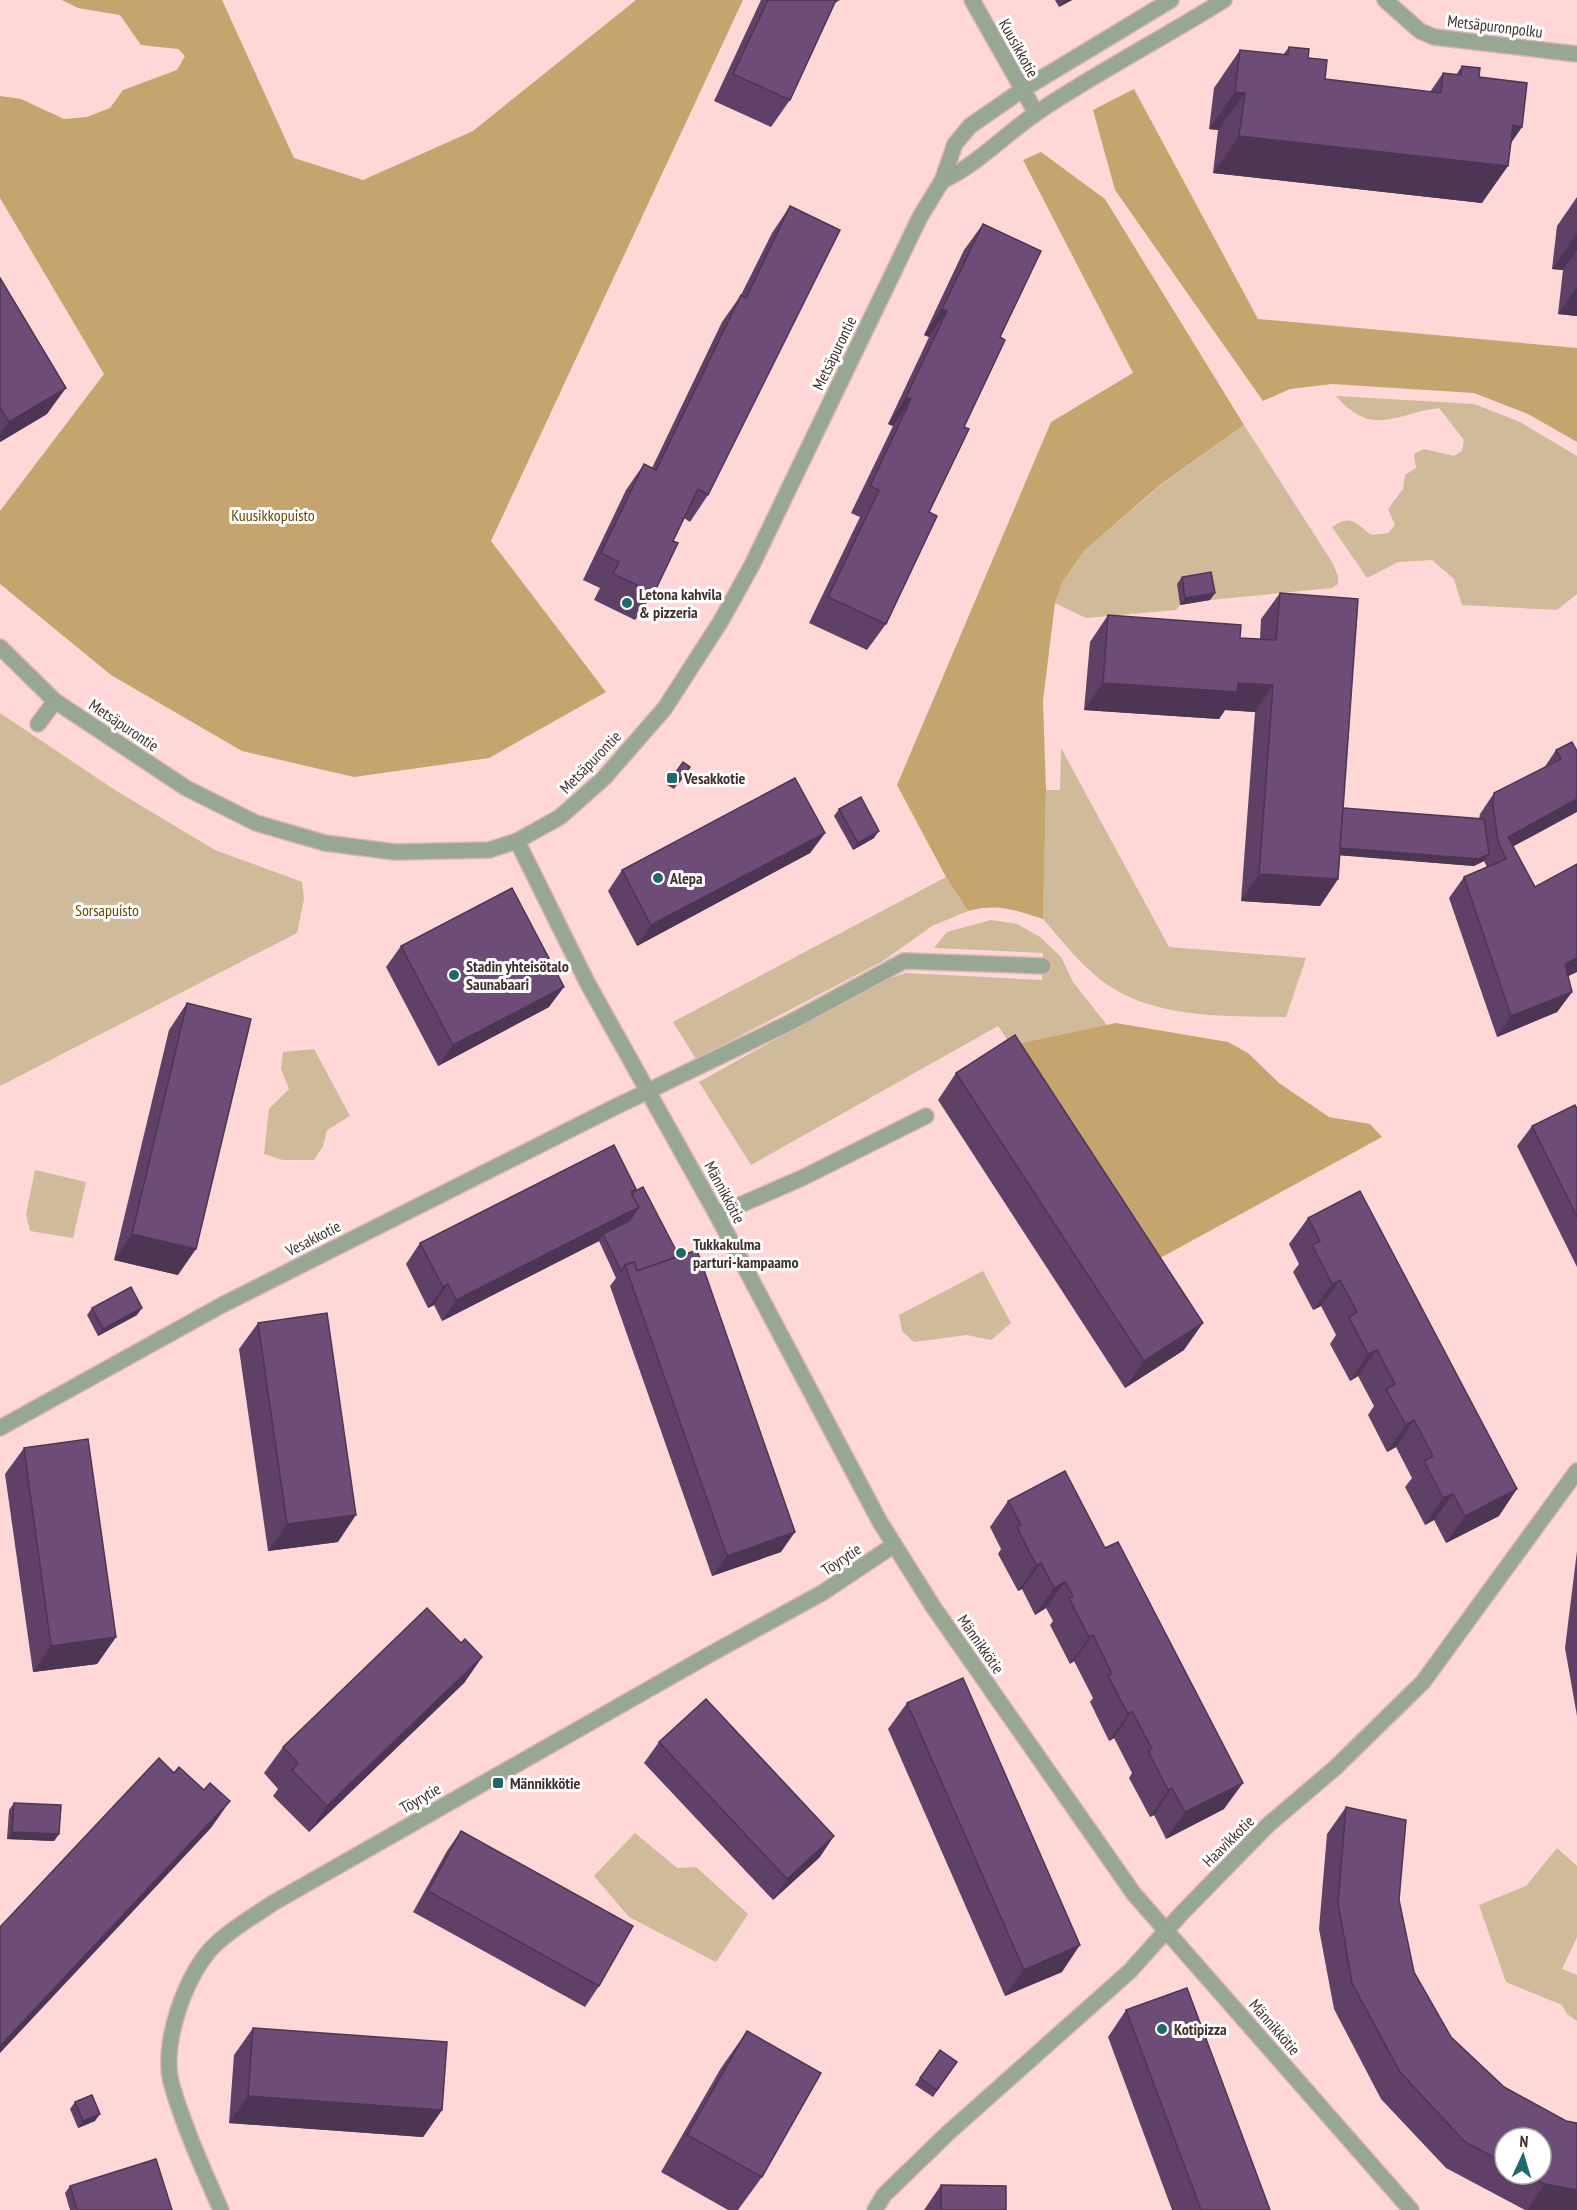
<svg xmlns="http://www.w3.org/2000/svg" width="1577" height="2210" viewBox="0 0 1577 2210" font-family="'PT Sans Narrow',sans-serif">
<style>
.green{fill:#cfba99}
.forest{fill:#c6a46e}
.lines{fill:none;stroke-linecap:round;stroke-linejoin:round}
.minor-casing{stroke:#d9b5b5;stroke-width:18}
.minor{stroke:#97a791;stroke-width:15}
.wall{fill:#5f4167;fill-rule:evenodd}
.shaded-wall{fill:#4d3554}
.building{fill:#6e4c78;stroke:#4d3554;stroke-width:1.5}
.poi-dot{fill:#1d6a6d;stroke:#fff;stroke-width:2}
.labels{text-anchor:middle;stroke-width:6;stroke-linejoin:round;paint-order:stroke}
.street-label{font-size:16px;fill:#422f2f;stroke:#fff}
.park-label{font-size:16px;fill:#674600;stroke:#fff}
.poi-label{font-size:16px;font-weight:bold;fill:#422f2f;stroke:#fff;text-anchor:start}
</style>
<rect width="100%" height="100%" fill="#ffd7d6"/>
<g class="green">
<path d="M1336 396 1474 404 1520 422 1577 456V594L1557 610 1462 605 1454 579 1432 560 1398 562 1367 578 1332 527C1351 514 1355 522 1371 535L1388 533 1395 525 1388 509 1403 489 1405 475 1416 468 1414 454 1424 449 1454 456 1462 451 1464 440 1439 408C1393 414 1373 438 1336 396Z"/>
<path d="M1244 425 1332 562 1338 576V584L1332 588 1210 600 1206 579 1177 584 1180 605 1176 610 1086 618 1055 603 1063 581 1084 551 1161 485Z"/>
<path d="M0 713 115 790 215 850 302 882 304 899 297 933 0 1086Z"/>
<path d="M1061 748 1169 947 1306 958 1286 1017C1229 1016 1161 1019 1111 987 1084 970 1064 943 1043 919L1046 790H1060Z"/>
<path d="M946 877 968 911 932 926 883 961 696 1059 673 1022Z"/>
<path d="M991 920 1017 924 1040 937 1061 957 1073 982 1107 1025 1011 1045 998 1026 751 1165 699 1082 877 983 905 973 1042 980 1043 953 934 948 947 932Z"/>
<path d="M314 1049 350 1116 327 1130 323 1146 314 1160H283L264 1154 269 1109 289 1089 281 1069 283 1052Z"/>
<path d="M35 1170 86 1182 73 1238 30 1231 26 1214Z"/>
<path d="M983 1271 1011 1323 991 1340 967 1335 914 1342 902 1331 899 1315Z"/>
<path d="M635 1833 677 1868 696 1867 748 1914 716 1962 629 1917 594 1876Z"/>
<path d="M1557 1848 1577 1866V1937L1562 1969 1577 1975V2021L1567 2014 1562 2005 1506 1982 1479 1905 1526 1886Z"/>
</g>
<g class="forest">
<path d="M62 0H222L294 158 363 180 473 131 636 0H743L491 541 606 692 489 758 354 777 242 751 111 675 0 584V511L104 374 0 198V96L21 99 64 119 87 117 110 108 123 90 177 70 185 56 178 49 141 45 120 15 78 8Z"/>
<path d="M1134 89 1258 319 1577 348V442L1528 414 1474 393 1332 384 1290 389 1263 401 1115 190 1093 110Z"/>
<path d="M1041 152 1105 199 1244 425 1160 485 1084 551 1063 581 1055 603 1043 701 1046 790 1043 919C1016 910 997 903 968 911L946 877 897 785 1051 422 1133 373 1023 160Z"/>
<path d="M1116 1023 1228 1042 1248 1053 1279 1083 1329 1117 1370 1124 1382 1137 1151 1263 1011 1045Z"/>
</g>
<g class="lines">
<defs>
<g id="minor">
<path d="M972 0 1036 113"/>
<path d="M1385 0 1420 31 1434 37 1577 54"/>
<path d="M942 181C978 164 1002 137 1035 114 1095 73 1162 39 1224 0"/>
<path d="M0 647 55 701 186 788 256 823 325 843 395 852 489 850 517 841 560 817 604 778 665 708 721 621 752 565 920 217 942 181 955 144 970 126 1022 90 1171 0"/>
<path d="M38 724 55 701"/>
<path d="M517 841 588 984 717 1215 880 1522 934 1608 1134 1894 1411 2210"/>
<path d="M717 1215 802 1178 926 1116"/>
<path d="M0 1428 222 1305 615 1107 791 1022 904 961 1043 966"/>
<path d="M221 2210C203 2169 183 2125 171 2082 161 2043 187 1969 217 1943 233 1928 254 1916 273 1903L707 1656 822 1593 894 1545"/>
<path d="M875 2210 884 2195 948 2133 1130 1971 1181 1914 1268 1825 1335 1768 1423 1682 1577 1471"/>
</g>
</defs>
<use href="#minor" class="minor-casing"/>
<use href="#minor" class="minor"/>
</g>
<g class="wall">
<path d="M761 0H840L835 3 790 100 771 127 714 101Z"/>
<path d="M1055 0H1072L1059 7Z"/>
<path d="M1289 47 1308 58 1325 79 1430 92 1443 73 1456 75 1462 66 1479 77 1522 127 1511 143 1482 203 1213 173 1218 130 1209 129 1214 88 1240 50 1283 55Z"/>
<path d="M1577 197V316L1558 314 1563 270 1552 269 1557 226Z"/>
<path d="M790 206 708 495 690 522 684 518 673 541 654 593 635 620 594 600 600 588 583 580 626 490 644 464 652 468 722 322 741 295 772 233Z"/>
<path d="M983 224 1000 337 929 512 886 624 867 650 809 623 860 517 851 513 893 426 888 424 929 337 924 335 964 250Z"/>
<path d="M0 278 47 414 0 442Z"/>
<path d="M1182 577 1210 600 1180 605 1177 584Z"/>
<path d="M1280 593 1343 808 1479 819 1480 814 1494 793 1544 768 1556 750 1572 742 1513 847 1568 976 1572 992 1557 1012 1497 1037 1449 898 1464 877 1487 867 1484 861 1474 866 1340 855 1338 879 1320 906 1241 901 1255 712 1225 710 1219 719 1084 710 1090 642 1108 615 1240 638 1260 639 1261 619Z"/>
<path d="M683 762 690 767 674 789 667 785Z"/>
<path d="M839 809 874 838 853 850 834 816Z"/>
<path d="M825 833 810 853 637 946 608 891 622 870Z"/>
<path d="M401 946 549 1007 438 1066 386 967Z"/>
<path d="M187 1003 178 1275 114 1260 169 1030Z"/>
<path d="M956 1073 1184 1350 1125 1388 938 1100Z"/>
<path d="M1577 1109V1267L1517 1146 1532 1126Z"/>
<path d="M636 1189 635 1191 781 1552 712 1576 610 1286 616 1278 599 1241 442 1321 434 1305 428 1308 406 1264 420 1243Z"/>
<path d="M1308 1218 1499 1516 1446 1543 1434 1520 1425 1525 1405 1487 1412 1478 1396 1447 1387 1452 1368 1415 1374 1406 1358 1376 1350 1381 1330 1344 1336 1335 1321 1306 1313 1310 1293 1272 1299 1264 1289 1244Z"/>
<path d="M92 1308 137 1315 98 1336 87 1315Z"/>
<path d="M258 1323 338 1542 268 1551 239 1349Z"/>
<path d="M24 1448 116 1637 97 1664 33 1672 5 1474Z"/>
<path d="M1008 1501 1224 1809 1166 1839 1154 1815 1150 1817 1129 1778 1132 1773 1114 1738 1109 1741 1090 1702 1093 1698 1074 1661 1070 1664 1050 1625 1053 1621 1046 1608 1035 1615 1022 1589 1018 1591 998 1554 1001 1549 990 1527Z"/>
<path d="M1577 1551V1716L1565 1648Z"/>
<path d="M461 1643 482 1657 464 1683 309 1832 273 1796 278 1789 264 1773 283 1747Z"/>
<path d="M907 1703 1062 1972 1005 1996 888 1729Z"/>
<path d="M659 1742 820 1857 773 1900 644 1763Z"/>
<path d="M14 1803 59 1834 54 1841 7 1839 9 1810Z"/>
<path d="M1346 1807 1399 1900 1414 1972 1451 2037 1504 2087 1566 2121 1577 2210H1525L1446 2168 1381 2099 1334 2009 1319 1929 1327 1834ZM1505 2138 1541 2174H1505Z"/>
<path d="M461 1831 599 1986 585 2007 413 1912 447 1851Z"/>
<path d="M1126 2010 1270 2210H1172L1108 2037Z"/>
<path d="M253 2028 442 2110 423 2137 229 2123 234 2055Z"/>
<path d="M747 2031 762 2177 738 2210H728L661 2172 721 2068Z"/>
<path d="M940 2050 957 2062 933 2097 915 2085Z"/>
<path d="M75 2102 95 2121 78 2128 70 2109Z"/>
<path d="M941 2185 1006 2210H924Z"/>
<path d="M70 2186 172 2210H70L65 2193Z"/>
</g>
<g class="shaded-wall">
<path d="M1065 0H1072L1059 7Z"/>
<path d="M1235 92 1245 93 1218 130 1209 129Z"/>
<path d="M1513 125 1522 127 1496 164Z"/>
<path d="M1239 136 1508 166 1482 203 1213 173Z"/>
<path d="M1577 233V250L1563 270 1552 269Z"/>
<path d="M1577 287V316L1558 314Z"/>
<path d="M942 309 947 311 929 337 924 335Z"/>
<path d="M66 388 47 414 0 442V434L9 422Z"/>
<path d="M906 397 911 399 893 426 888 424Z"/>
<path d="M1215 593 1210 600 1180 605 1185 598Z"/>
<path d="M1103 683H1238L1273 685 1255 712 1225 710 1219 719 1084 710Z"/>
<path d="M1577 799V812L1503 852 1508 837Z"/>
<path d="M879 831 874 838 853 850 858 843Z"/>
<path d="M825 833 810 853 637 946 651 925Z"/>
<path d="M1328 847 1489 854 1484 861 1474 866 1323 854Z"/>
<path d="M1259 874 1338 879 1320 906 1241 901Z"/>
<path d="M1577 958V972L1550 985 1565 964Z"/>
<path d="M564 987 549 1007 438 1066 453 1045Z"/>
<path d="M1572 992 1557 1012 1497 1037 1511 1016Z"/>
<path d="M639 1207 624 1228 603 1234 599 1241 442 1321 456 1300Z"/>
<path d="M132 1234 196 1249 178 1275 114 1260Z"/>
<path d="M1340 1280 1321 1306 1313 1310 1332 1284Z"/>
<path d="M448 1284 434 1305 428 1308 443 1287Z"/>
<path d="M142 1308 137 1315 98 1336 103 1329Z"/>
<path d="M1203 1323 1184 1350 1125 1388 1144 1361Z"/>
<path d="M1377 1350 1358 1376 1350 1381 1368 1354Z"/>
<path d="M1414 1420 1396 1447 1387 1452 1406 1425Z"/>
<path d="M1517 1489 1499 1516 1446 1543 1465 1516Z"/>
<path d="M1453 1494 1434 1520 1425 1525 1443 1498Z"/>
<path d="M356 1515 338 1542 268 1551 287 1524Z"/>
<path d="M795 1532 781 1552 712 1576 727 1556Z"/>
<path d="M1041 1563 1022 1589 1018 1591 1036 1565Z"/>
<path d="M1065 1582 1046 1608 1035 1615 1054 1588Z"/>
<path d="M1093 1635 1074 1661 1070 1664 1089 1637Z"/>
<path d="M116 1637 97 1664 33 1672 51 1646Z"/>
<path d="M482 1657 464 1683 309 1832 327 1806Z"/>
<path d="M1132 1711 1114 1738 1109 1741 1128 1714Z"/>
<path d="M1243 1783 1224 1809 1166 1839 1185 1812Z"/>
<path d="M1172 1788 1154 1815 1150 1817 1168 1790Z"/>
<path d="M230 1801 211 1828 0 2053V2046Z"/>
<path d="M12 1832 59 1834 54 1841 7 1839Z"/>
<path d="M834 1836 820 1857 773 1900 787 1879Z"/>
<path d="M1080 1945 1062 1972 1005 1996 1024 1970Z"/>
<path d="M248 2096 442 2110 423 2137 229 2123Z"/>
<path d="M100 2114 95 2121 78 2128 83 2121Z"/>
<path d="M1545 2184 1577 2190V2210H1527Z"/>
</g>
<g class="building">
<path d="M768 0H836L790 100 733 74Z"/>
<path d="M1289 47 1309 49 1308 58 1327 60 1325 79 1441 93 1443 73 1461 75 1462 66 1480 68 1479 77 1527 83 1522 127 1513 125 1508 166 1239 136 1245 93 1235 92 1240 50 1288 55Z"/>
<path d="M790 206 840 230 708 495 698 489 673 541 678 543 654 593 613 574 619 562 601 553 644 464 656 470 741 295 746 298Z"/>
<path d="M983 224 1041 251 1000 337 1005 340 964 427 969 429 929 512 937 516 886 624 828 597 879 490 870 486 911 399 906 397 947 311 942 309Z"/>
<path d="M0 278 66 388 9 422 0 407Z"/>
<path d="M1211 572 1215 593 1185 598 1182 577Z"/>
<path d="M1280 593 1358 599 1338 879 1259 874 1273 685 1238 683 1237 692 1103 683 1108 615 1241 625 1240 638 1276 640Z"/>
<path d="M1572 742 1577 751V799L1508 837 1535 887 1577 864V958L1565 964 1572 992 1511 1016 1464 877 1506 859 1498 841 1493 806 1494 793 1561 759 1556 750Z"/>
<path d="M683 762 690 767 679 782 672 778Z"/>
<path d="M795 778 825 833 651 925 622 870Z"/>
<path d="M861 797 879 831 858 843 839 809Z"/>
<path d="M1343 808 1484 819 1489 854 1479 859 1340 848Z"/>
<path d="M512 888 564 987 453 1045 401 946Z"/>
<path d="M187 1003 251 1019 196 1249 132 1234Z"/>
<path d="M1015 1035 1203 1323 1144 1361 956 1073Z"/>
<path d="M1575 1105 1577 1109V1217L1532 1126Z"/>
<path d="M614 1145 636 1189 631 1192 639 1207 456 1300 448 1284 443 1287 420 1243Z"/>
<path d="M643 1187 679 1256 637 1271 634 1262 625 1265 621 1271 603 1234 629 1221 639 1207 632 1195 635 1191Z"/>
<path d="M1360 1191 1517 1489 1465 1516 1453 1494 1443 1498 1424 1461 1433 1456 1414 1420 1406 1425 1386 1389 1395 1384 1377 1350 1368 1354 1349 1317 1357 1312 1340 1280 1332 1284 1312 1245 1320 1241 1308 1218Z"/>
<path d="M697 1250 795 1532 727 1556 625 1265 634 1262 637 1271Z"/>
<path d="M131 1287 142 1308 103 1329 92 1308Z"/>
<path d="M327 1313 356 1515 287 1524 258 1323Z"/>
<path d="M88 1439 116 1637 51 1646 24 1448Z"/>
<path d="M1065 1471 1105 1548 1118 1542 1243 1783 1185 1812 1172 1788 1168 1790 1148 1751 1152 1749 1132 1711 1128 1714 1108 1676 1112 1674 1093 1635 1089 1637 1069 1598 1073 1596 1065 1582 1054 1588 1041 1563 1036 1565 1017 1527 1021 1525 1008 1501Z"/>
<path d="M427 1608 461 1643 465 1639 482 1657 327 1806 292 1770 298 1763 283 1747Z"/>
<path d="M963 1678 1080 1945 1024 1970 907 1703Z"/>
<path d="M706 1699 834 1836 787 1879 659 1742Z"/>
<path d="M159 1758 174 1773 179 1767 204 1790 210 1783 230 1801 0 2046V1927Z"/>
<path d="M14 1803 61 1805 59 1834 12 1832Z"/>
<path d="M1346 1807 1406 1820 1399 1900 1414 1972 1451 2037 1504 2087 1566 2121 1577 2123V2190L1545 2184 1526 2174H1541V2138H1505V2163L1465 2142 1400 2072 1352 1983 1338 1902Z"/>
<path d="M461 1831 633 1926 599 1986 428 1891Z"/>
<path d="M1187 1988 1270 2210H1201L1126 2010Z"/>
<path d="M253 2028 447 2042 442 2110 248 2096Z"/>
<path d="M747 2031 821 2073 762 2177 687 2135Z"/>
<path d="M940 2050 957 2062 937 2090 920 2078Z"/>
<path d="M92 2095 100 2114 83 2121 75 2102Z"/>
<path d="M156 2159 172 2210H77L70 2186Z"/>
<path d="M941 2185 1006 2186V2210H941Z"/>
</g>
<g class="poi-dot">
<circle cx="627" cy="603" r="6"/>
<rect x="666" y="772" width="12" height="12" rx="3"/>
<circle cx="658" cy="878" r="6"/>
<circle cx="454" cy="975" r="6"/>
<circle cx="681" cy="1253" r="6"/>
<rect x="492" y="1777" width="12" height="12" rx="3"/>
<circle cx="1162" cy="2029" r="6"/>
</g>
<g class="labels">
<g class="street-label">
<text transform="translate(1495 26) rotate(7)" y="6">Metsäpuronpolku</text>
<text transform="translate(1019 48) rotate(61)" y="6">Kuusikkotie</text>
<text transform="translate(834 353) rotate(-64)" y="6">Metsäpurontie</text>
<text transform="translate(124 725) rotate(34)" y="6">Metsäpurontie</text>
<text transform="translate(590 762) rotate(-46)" y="6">Metsäpurontie</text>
<text transform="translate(725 1192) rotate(62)" y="6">Männikkötie</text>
<text transform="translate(313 1238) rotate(-27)" y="6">Vesakkotie</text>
<text transform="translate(841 1559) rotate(-34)" y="6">Töyrytie</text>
<text transform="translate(981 1644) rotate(55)" y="6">Männikkötie</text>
<text transform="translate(420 1798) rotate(-30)" y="6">Töyrytie</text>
<text transform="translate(1228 1841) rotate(-45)" y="6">Haavikkotie</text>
<text transform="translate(1275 2027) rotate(49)" y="6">Männikkötie</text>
</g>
<g class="park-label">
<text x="273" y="521">Kuusikkopuisto</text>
<text x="107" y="916">Sorsapuisto</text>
</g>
<g class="poi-label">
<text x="639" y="600">Letona kahvila<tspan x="639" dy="18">&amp; pizzeria</tspan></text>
<text x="684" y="784">Vesakkotie</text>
<text x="670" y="884">Alepa</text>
<text x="466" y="972">Stadin yhteisötalo<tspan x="466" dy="18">Saunabaari</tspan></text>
<text x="693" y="1250">Tukkakulma<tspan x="693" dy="18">parturi-kampaamo</tspan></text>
<text x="510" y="1789">Männikkötie</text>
<text x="1174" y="2035">Kotipizza</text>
</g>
</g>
<g transform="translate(1523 2156) rotate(4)"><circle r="28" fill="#ffffff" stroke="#b3acac" stroke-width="1.5"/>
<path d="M0-4.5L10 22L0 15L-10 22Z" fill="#1d6a6d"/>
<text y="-9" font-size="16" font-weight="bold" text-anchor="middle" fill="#422f2f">N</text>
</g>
</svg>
